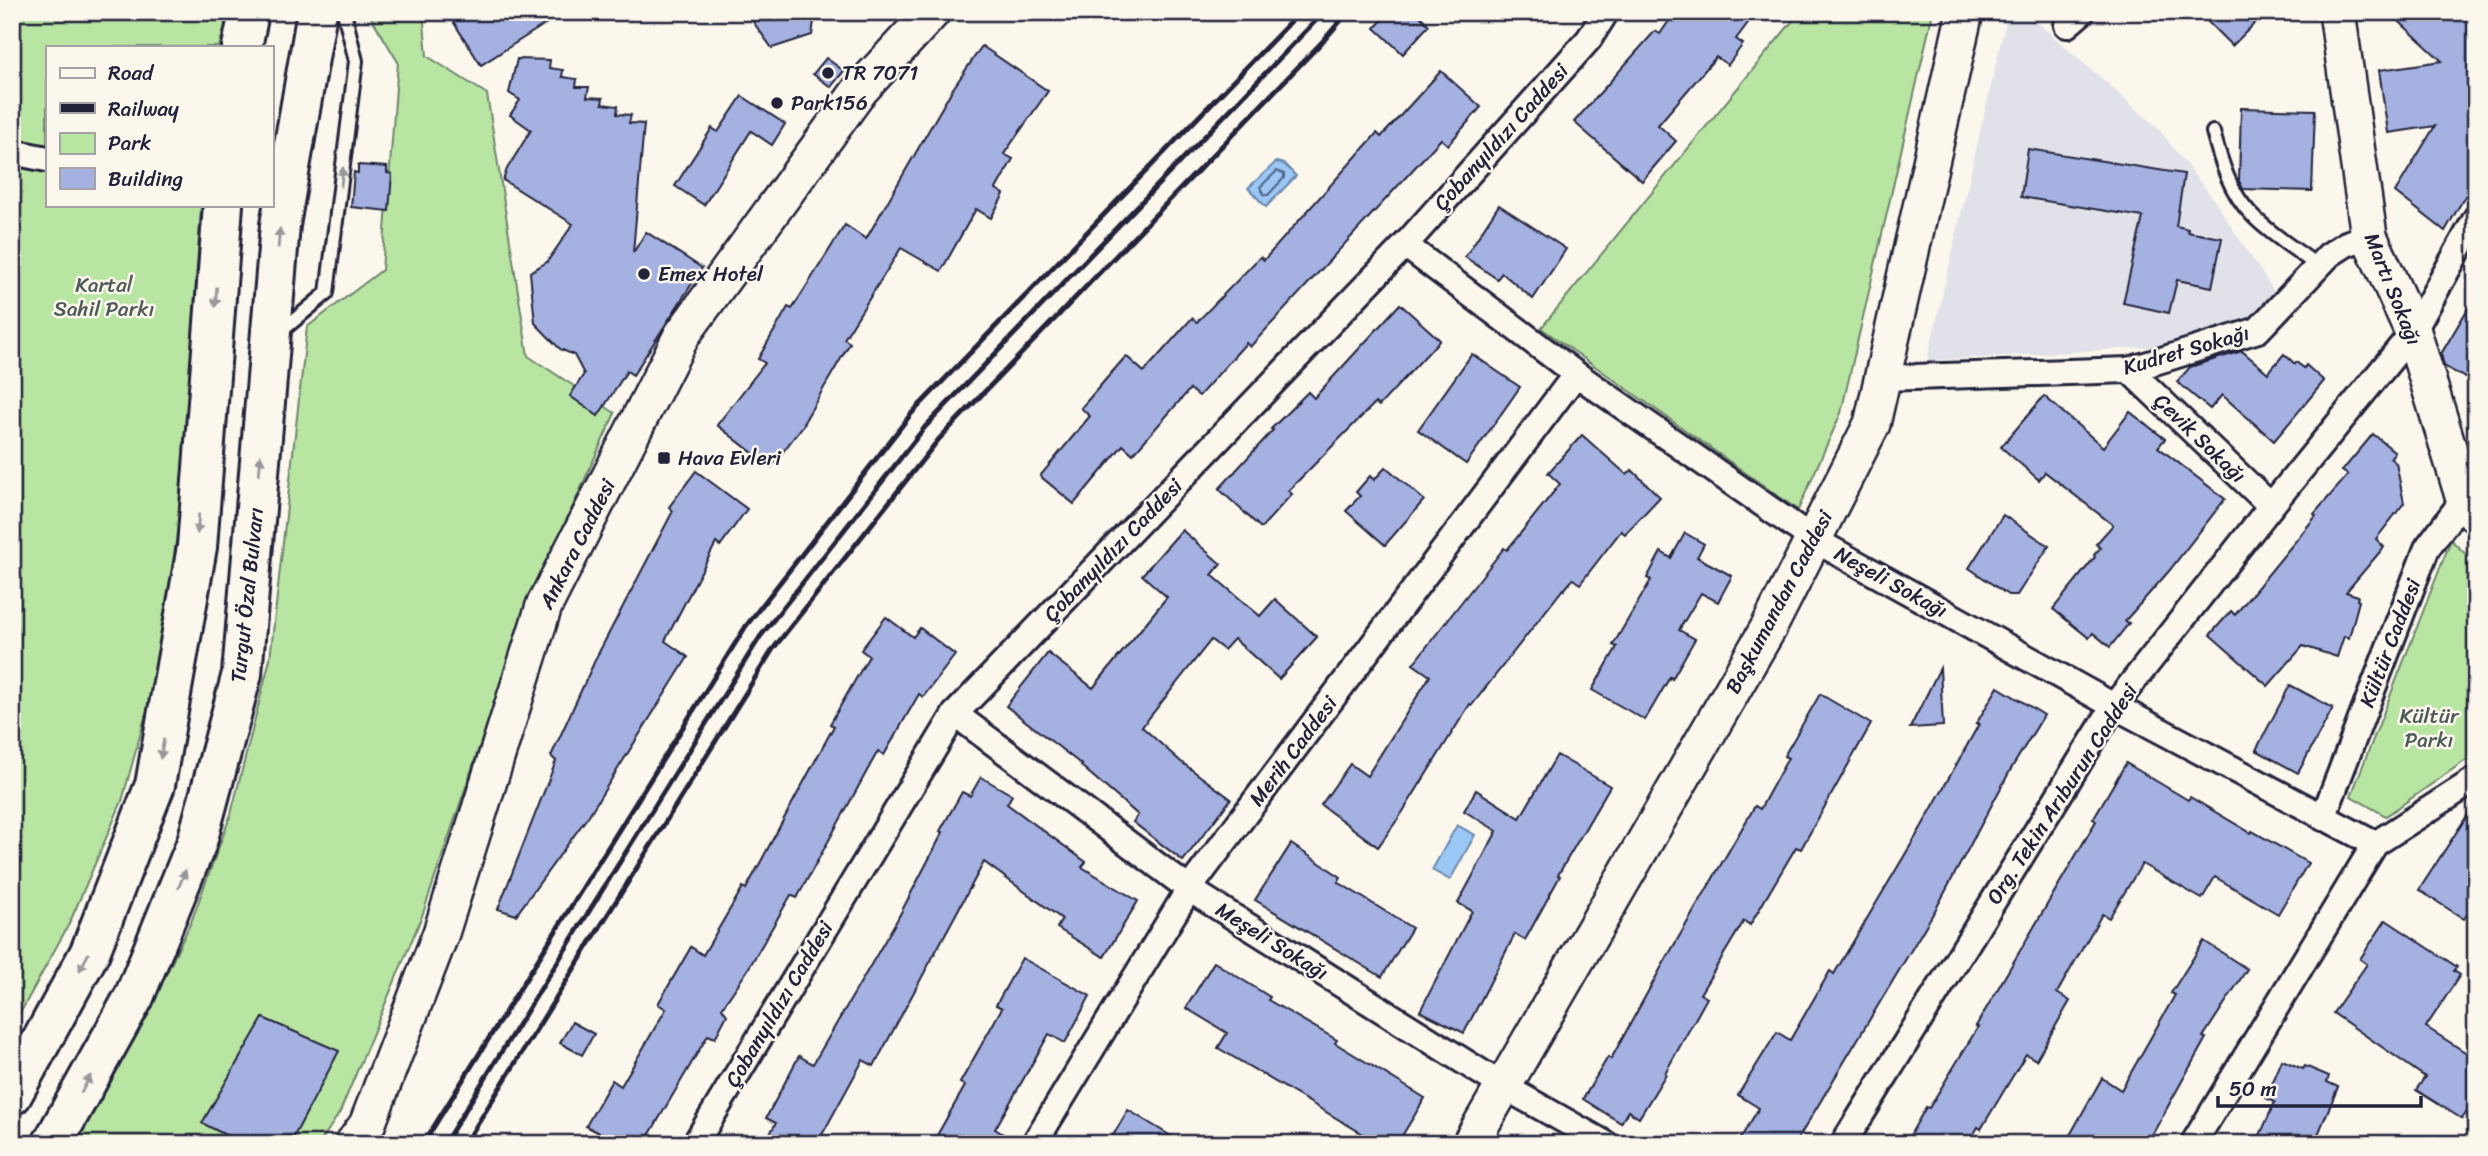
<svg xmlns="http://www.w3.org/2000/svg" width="2488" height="1156" viewBox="0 0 2488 1156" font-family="Sriracha,sans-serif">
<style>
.built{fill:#e1e2e9}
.green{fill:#b9e5a2;stroke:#6e846e;stroke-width:2}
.water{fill:#9bc7f5;stroke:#6b85ab;stroke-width:2}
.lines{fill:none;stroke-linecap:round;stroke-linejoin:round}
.shore{stroke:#526485;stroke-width:2}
.building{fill:#a4b1e1;stroke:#22223b;stroke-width:2}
.lane-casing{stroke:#22223b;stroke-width:18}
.street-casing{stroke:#22223b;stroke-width:30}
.secondary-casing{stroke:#22223b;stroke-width:40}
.highway-casing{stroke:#22223b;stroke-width:44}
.lane{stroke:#fbf7ec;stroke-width:12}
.street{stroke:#fbf7ec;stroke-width:24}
.secondary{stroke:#fbf7ec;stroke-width:35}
.highway{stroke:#fbf7ec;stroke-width:38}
.rail{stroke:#22223b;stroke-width:5}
.oneway{fill:#99979c}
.poi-dot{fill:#22223b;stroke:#fbf7ec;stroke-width:2.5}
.labels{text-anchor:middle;stroke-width:5;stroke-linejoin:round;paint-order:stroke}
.poi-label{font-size:21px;fill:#22223b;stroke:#fbf7ec;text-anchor:start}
.street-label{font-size:21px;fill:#22223b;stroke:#fbf7ec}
.park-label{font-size:21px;fill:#4f5c5a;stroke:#fbf7ec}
</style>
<rect width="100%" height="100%" fill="#fbf7ec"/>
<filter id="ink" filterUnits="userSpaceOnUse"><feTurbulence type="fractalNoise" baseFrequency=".0143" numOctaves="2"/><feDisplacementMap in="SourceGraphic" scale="14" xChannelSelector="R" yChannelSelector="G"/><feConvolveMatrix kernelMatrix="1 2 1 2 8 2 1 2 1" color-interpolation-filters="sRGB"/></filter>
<g filter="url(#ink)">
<path class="built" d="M2008 12H2025L2156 126 2212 197 2277 296 2252 329 2165 346 1927 361Z"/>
<g class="green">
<path d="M12 12H229L219 47H47V205H201L181 505 158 670 122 801 70 922 12 1028Z"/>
<path d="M368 12H423L427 56 487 94 528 356 615 413 526 609 422 916 340 1112 319 1144H76L141 1027 191 922 231 814 270 659 307 327 382 270 398 62Z"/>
<path d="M1800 12H1933L1841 413 1798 510 1541 328Z"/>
<path d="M2451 540 2476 564V753L2386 816 2351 796Z"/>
</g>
<g class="water">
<path d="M1276 162 1284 164 1296 176 1266 207 1248 188Z"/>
<path d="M1457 825 1475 835 1450 880 1432 870Z"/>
</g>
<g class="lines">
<path class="shore" d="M1277 171 1284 174V178L1268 195H1264L1260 187Z"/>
</g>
<g class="building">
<path d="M447 12H564L481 65Z"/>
<path d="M746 12H806L814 21 812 35 772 48Z"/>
<path d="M1389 12H1416L1429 25 1403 54 1375 28Z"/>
<path d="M1675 12H1756L1736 39 1743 44 1728 65 1716 57 1658 125 1676 141 1642 181 1574 122 1655 31 1660 34Z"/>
<path d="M2198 12H2266L2232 46Z"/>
<path d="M2389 12H2476V177L2445 231 2395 192 2435 126 2388 133 2379 70 2442 61Z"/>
<path d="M982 46 1048 91 1004 154 1013 159 996 189 1004 194 991 218 976 209 941 271 901 248 844 339 850 343 804 422 805 423 771 467 717 425 765 363 758 359 788 307 792 309 845 225 866 239 952 90Z"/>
<path d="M826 58 844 71 831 87 813 74Z"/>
<path d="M517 59 550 60 549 68 563 70 562 77 577 79 576 87H589L587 97 603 98 602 104 618 106 617 114 631 115 629 123 644 124 633 253 646 232 702 268 633 375 627 371 598 416 570 396 584 374 574 355 560 349 535 323 530 272 547 262 573 224 503 180 507 169 531 130 510 115 520 100 509 93Z"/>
<path d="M1441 71 1481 107 1448 145 1441 139 1250 347 1246 343 1199 396 1190 389 1133 454 1123 445 1074 504 1040 476 1090 416 1081 408 1126 356 1144 372 1192 318 1197 322 1260 257 1264 260 1377 133 1381 137Z"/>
<path d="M742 96 785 124 772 145 751 131 704 205 675 186 712 128 718 132Z"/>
<path d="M2241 108 2315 110 2312 191 2243 189 2239 181Z"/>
<path d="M2028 149 2184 174 2176 226 2188 229 2187 232 2222 238 2212 287 2177 280 2169 313 2123 303 2143 217 2021 197Z"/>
<path d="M358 165 387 167V173L392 174 389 211 351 207 354 172 358 173Z"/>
<path d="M1499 205 1566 249 1533 299 1502 273 1497 279 1465 257Z"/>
<path d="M2476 295V384L2444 366 2441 354Z"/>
<path d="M1400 304 1440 340 1379 406 1375 403 1288 491 1292 494 1261 528 1219 489 1273 430 1271 429 1308 392 1314 398Z"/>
<path d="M2242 351 2268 373 2284 354 2295 364 2296 362 2304 368 2306 365 2324 381 2274 441 2222 395 2210 409 2177 382 2190 367Z"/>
<path d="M1472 354 1520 387 1466 464 1418 430Z"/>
<path d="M2044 396 2103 447 2130 412 2165 439 2158 447 2225 499 2169 571 2125 621 2129 623 2110 647 2093 633 2089 638 2053 609 2095 557 2094 555 2100 548 2096 544 2113 525 2045 472 2039 480 2001 447Z"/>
<path d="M2373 434 2395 452 2390 458 2396 463 2404 503 2376 539 2384 547 2346 592 2358 596 2357 600 2359 601 2349 638 2344 636 2337 657 2303 646 2268 686 2210 635 2231 611 2235 615 2316 516 2314 514 2348 475 2342 471Z"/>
<path d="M1582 435 1627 475 1632 470 1660 497 1625 534 1621 531 1580 584 1573 579 1564 590 1563 589 1472 705 1470 704 1402 813 1378 847 1321 805 1350 764 1367 776 1430 676 1413 664 1504 548 1507 550 1560 484 1548 473Z"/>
<path d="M1386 467 1424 500 1385 545 1346 511 1360 496 1356 492 1370 476 1374 480Z"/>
<path d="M696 471 747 509 720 546 716 543 665 641 688 657 589 815 516 915 498 909 556 761 551 756 597 656 673 511 669 507Z"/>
<path d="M2003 515 2049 546 2017 595H2008L1969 568Z"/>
<path d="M1182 530 1221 564 1212 575 1260 616 1275 599 1317 637 1279 679 1234 639 1224 650 1211 640 1142 727 1180 761 1231 799 1183 861 1133 822 1138 815 1081 766 1082 765 1006 706 1048 653 1093 688 1167 597 1142 575Z"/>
<path d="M1685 533 1704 544 1697 557 1732 576 1718 602 1701 593 1679 630 1695 639 1672 679 1670 677 1645 720 1592 690 1617 647 1613 645 1651 580 1647 578 1661 552 1671 558Z"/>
<path d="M886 617 913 637 920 628 955 655 923 697 919 694 884 755 878 751 797 898 791 895 747 971 722 1008 727 1015 715 1038 708 1035 644 1144H603L607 1137 586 1126 612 1080 621 1086 666 1009 658 1004 691 947 703 955 743 887 746 889 834 726 830 724 869 656 861 650Z"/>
<path d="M1940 668 1943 726 1910 728Z"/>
<path d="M2290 685 2333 708 2298 773 2256 750Z"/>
<path d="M1998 687 2044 715 2011 769 1937 907 1795 1144H1737L1759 1108 1738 1095 1777 1032 1790 1040 1830 971 1834 974 1922 826 1979 724H1976Z"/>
<path d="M1820 694 1871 724 1801 849 1796 847 1750 925 1744 921 1700 994 1707 998 1665 1073 1666 1074 1639 1118 1628 1111 1621 1123 1583 1099 1608 1057 1611 1059 1662 966 1755 806 1760 809 1788 758 1784 756Z"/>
<path d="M1557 755 1610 786 1558 875 1560 876 1525 940 1515 934 1464 1033 1420 1011 1472 911 1458 903 1497 831 1464 811 1476 790 1520 818Z"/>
<path d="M2126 763 2188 800 2190 797 2251 833 2252 831 2308 863 2278 914 2215 877 2202 899 2142 864 2109 918 2102 914 2057 993 2070 1001 2036 1060 2026 1054 1981 1129 1978 1127 1968 1144H1905L1926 1107 1929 1108 1978 1027 1976 1026 2096 821 2093 819Z"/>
<path d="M981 777 1012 795 1007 804 1086 862 1082 867 1138 901 1104 957 1057 928 1062 919 984 862 874 1066 863 1060 817 1144H764L776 1123 766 1118 799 1056 813 1064 897 920 943 832 940 831 962 792 970 796Z"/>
<path d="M2476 802V901L2464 919 2419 890Z"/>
<path d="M1291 844 1341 877 1338 882 1412 928 1382 977 1255 900Z"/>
<path d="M2386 920 2457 967 2454 971 2460 975 2426 1027 2476 1059V1098L2462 1119 2416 1090 2425 1077 2333 1013 2367 964 2360 959Z"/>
<path d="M2204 941 2247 969 2203 1037 2206 1038 2147 1144H2065L2102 1078 2121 1090 2175 995 2171 993Z"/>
<path d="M1022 958 1090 996 1065 1043 1049 1034 995 1129 1019 1144H932L965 1086 960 1083 1002 1008 996 1005Z"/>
<path d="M1214 962 1270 997 1268 1000 1337 1040 1335 1043 1425 1098 1397 1144H1380L1218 1048 1227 1033 1186 1008Z"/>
<path d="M263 1018 339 1051 290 1144H243L202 1123Z"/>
<path d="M572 1022 594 1034 582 1055 560 1043Z"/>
<path d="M2282 1060 2303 1069 2305 1066 2329 1076 2327 1082 2338 1087 2314 1144H2256L2275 1102 2266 1098Z"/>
<path d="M1128 1110 1184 1144H1108Z"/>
</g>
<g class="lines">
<defs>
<g id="lane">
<path d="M2213 132C2221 162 2230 193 2252 215 2271 235 2296 249 2317 266"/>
<path d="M279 333 327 293 356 61 344 12"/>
</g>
<g id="street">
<path d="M2067 25 2082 12"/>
<path d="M12 152 47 159"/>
<path d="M1405 245 1576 374 1813 539 2114 706 2375 844"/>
<path d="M2129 370 2271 506"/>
<path d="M1883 378 2129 370 2258 330 2329 255 2346 244 2369 236"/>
<path d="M955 714 1189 889 1503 1086 1606 1144"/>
<path d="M2323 818 2427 548 2464 499 2476 478"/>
<path d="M695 1144 955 714 1405 245 1589 39 1606 12"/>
<path d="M1034 1144 1189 889 1576 374"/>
<path d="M1843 1144 2114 706 2271 506 2413 332 2476 218"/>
<path d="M2193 1144 2375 844 2476 779"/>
</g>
<g id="secondary">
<path d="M2337 12 2369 236 2413 332 2464 499 2476 515"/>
<path d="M353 1144 367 1125 441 933 544 606 682 335 860 90 932 12"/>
<path d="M1470 1144 1769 627 1872 424 1965 12"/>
</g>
<g id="highway">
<path d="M242 47 249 12"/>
<path d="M12 1095 90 952 155 785 197 547 223 205"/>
<path d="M52 1144 134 997 197 842 242 674 280 225 317 12"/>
</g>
</defs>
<use href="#lane" class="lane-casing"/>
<use href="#street" class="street-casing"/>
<use href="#secondary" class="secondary-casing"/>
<use href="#highway" class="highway-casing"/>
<use href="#lane" class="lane"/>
<use href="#street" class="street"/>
<use href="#secondary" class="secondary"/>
<use href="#highway" class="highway"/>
<g class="rail">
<path d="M423 1144 746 626 911 414 1300 12"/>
<path d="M444 1144 760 637 925 427 1324 12"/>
<path d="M465 1144 773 649 939 439 1324 40 1348 12"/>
</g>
</g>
<defs><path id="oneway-solid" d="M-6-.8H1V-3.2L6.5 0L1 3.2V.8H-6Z" transform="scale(1.75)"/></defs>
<g class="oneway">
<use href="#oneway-solid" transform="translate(342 177) rotate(-83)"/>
<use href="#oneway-solid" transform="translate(279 238) rotate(-85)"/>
<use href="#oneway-solid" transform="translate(216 297) rotate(94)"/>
<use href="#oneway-solid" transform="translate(260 465) rotate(-85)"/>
<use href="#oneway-solid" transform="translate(198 524) rotate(94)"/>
<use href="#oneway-solid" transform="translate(162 749) rotate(100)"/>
<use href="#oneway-solid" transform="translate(182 879) rotate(-68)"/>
<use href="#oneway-solid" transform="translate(84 962) rotate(118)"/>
<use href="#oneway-solid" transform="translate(86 1084) rotate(-61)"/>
</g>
</g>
<g class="poi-dot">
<circle cx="828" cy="73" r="7"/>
<circle cx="777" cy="103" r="7"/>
<circle cx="644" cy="274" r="7"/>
<rect x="657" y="451" width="14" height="14" rx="3.5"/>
</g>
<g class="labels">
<g class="poi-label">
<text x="842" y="80">TR 7071</text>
<text x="791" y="110">Park156</text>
<text x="658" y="281">Emex Hotel</text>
<text x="678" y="465">Hava Evleri</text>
</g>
<g class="street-label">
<text transform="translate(1501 137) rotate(-48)" y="7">Çobanyıldızı Caddesi</text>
<text transform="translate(2393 289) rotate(68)" y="7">Martı Sokağı</text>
<text transform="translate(2186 350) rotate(-16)" y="7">Kudret Sokağı</text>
<text transform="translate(2200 438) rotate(44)" y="7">Çevik Sokağı</text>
<text transform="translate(577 544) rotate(-63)" y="7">Ankara Caddesi</text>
<text transform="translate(1113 550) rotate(-46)" y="7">Çobanyıldızı Caddesi</text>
<text transform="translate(1891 582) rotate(29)" y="7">Neşeli Sokağı</text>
<text transform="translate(247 595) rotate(-84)" y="7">Turgut Özal Bulvarı</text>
<text transform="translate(1779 602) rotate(-62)" y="7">Başkumandan Caddesi</text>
<text transform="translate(2390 643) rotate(-69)" y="7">Kültür Caddesi</text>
<text transform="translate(1293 751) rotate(-53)" y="7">Merih Caddesi</text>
<text transform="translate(2062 794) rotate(-57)" y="7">Org. Tekin Arıburun Caddesi</text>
<text transform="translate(1272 941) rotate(32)" y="7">Meşeli Sokağı</text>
<text transform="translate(779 1004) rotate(-59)" y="7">Çobanyıldızı Caddesi</text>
</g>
<g class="park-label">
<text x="104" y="292">Kartal<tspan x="104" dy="24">Sahil Parkı</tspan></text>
<text x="2429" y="723">Kültür<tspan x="2429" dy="24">Parkı</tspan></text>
</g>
</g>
<rect width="2488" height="1156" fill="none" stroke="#fbf7ec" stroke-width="42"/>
<rect x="21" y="21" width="2446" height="1114" fill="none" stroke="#22223b" stroke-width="2.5" filter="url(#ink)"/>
<rect x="46" y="46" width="228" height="161" fill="#fbf7ec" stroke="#a4a2a5" stroke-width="2"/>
<rect x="60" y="68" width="35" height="10" fill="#fbf7ec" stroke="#a4a2a5" stroke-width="2"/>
<text x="108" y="80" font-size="21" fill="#22223b">Road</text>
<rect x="60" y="103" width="35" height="10" fill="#22223b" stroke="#a4a2a5" stroke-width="2"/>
<text x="108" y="116" font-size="21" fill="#22223b">Railway</text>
<rect x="60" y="133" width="35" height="21" fill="#b9e5a2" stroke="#a4a2a5" stroke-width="2"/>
<text x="108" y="150" font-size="21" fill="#22223b">Park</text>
<rect x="60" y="168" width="35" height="21" fill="#a4b1e1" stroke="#a4a2a5" stroke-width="2"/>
<text x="108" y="186" font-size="21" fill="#22223b">Building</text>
<path d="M2218 1096v10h203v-10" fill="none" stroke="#22223b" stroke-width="3.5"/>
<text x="2229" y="1096" font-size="21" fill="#22223b" stroke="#fbf7ec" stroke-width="5" paint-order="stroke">50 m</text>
</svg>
